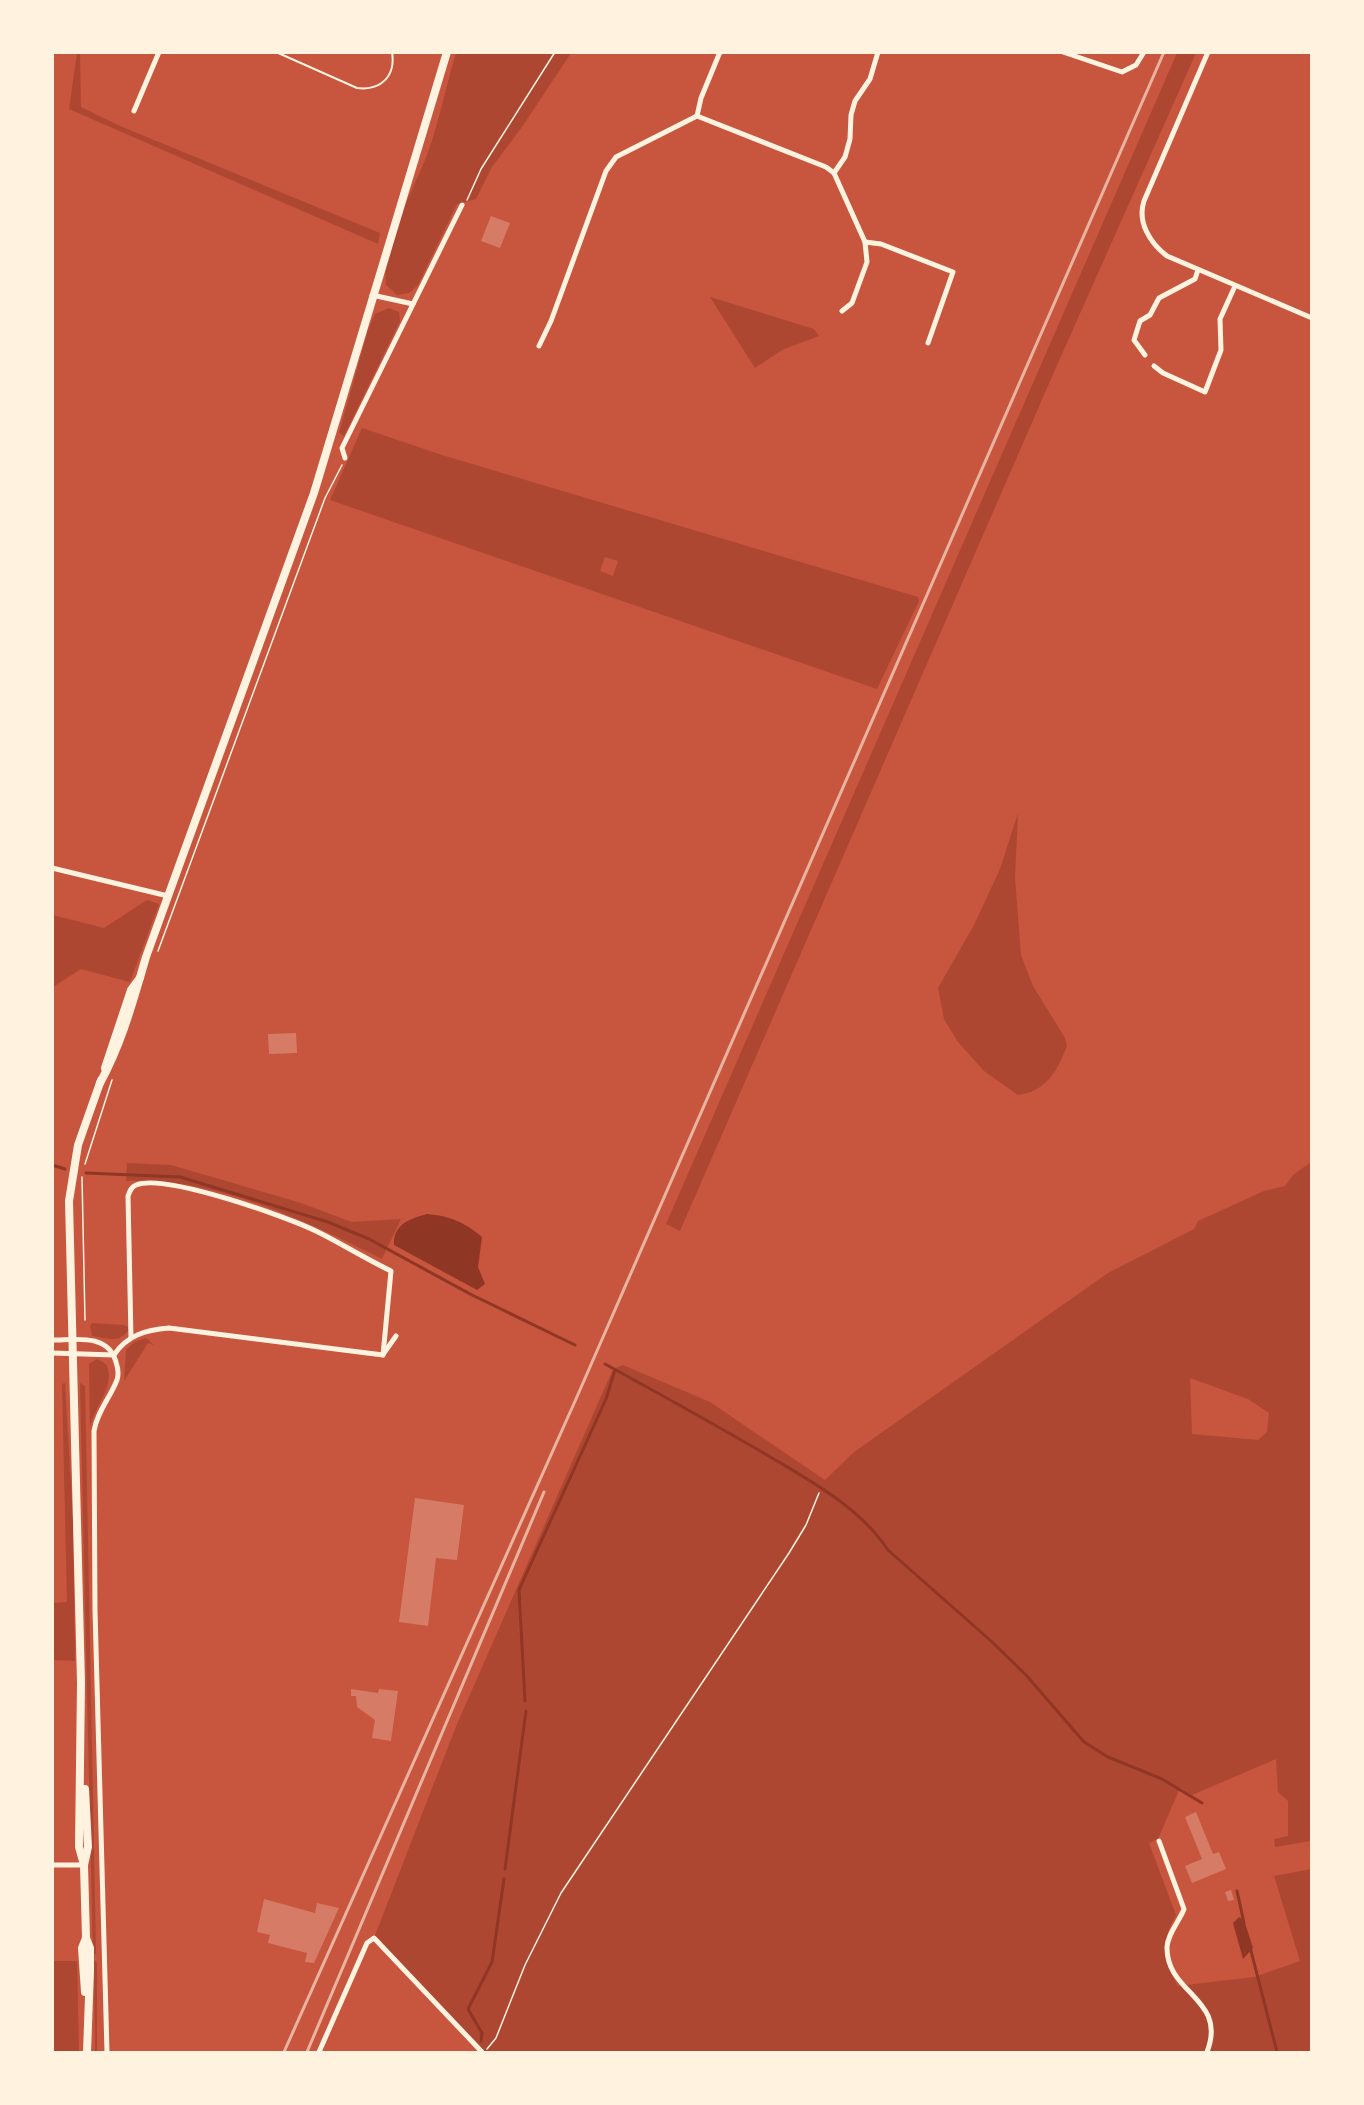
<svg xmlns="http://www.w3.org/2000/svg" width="1364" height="2105" viewBox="0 0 1364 2105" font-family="'Work Sans',sans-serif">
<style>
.green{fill:#ae4732;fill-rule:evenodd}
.water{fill:#8f3625}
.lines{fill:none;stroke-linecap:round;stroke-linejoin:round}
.stream{stroke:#8f3625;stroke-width:3}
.building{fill:#d67c66}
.path{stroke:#fff3e0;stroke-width:1.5}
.service{stroke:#fff3e0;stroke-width:2}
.minor{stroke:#fff3e0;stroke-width:5}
.secondary{stroke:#fff3e0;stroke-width:8}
.rail{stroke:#e9b49f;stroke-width:3}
</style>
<rect width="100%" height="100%" fill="#c8553d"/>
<g class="green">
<path d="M77 53H80L81 107 120 126 380 233 378 244 69 109Z"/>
<path d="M456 53H571L522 127 492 167 476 199 457 204 418 285 409 293 397 295 386 285C381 247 413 191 427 155 439 122 446 86 456 53Z"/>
<path d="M1177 53H1196L1054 372 680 1231 666 1224Z"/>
<path d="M710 297 814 329 819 336 782 350 755 368Z"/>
<path d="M389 308 399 312 400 321 344 436 339 433 368 330 375 314Z"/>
<path d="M362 428 442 455 918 597 919 601 877 689 330 500ZM605 557 618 561 613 576 600 571Z"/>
<path d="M1018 813 1015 878 1021 955 1033 986 1065 1038 1067 1046C1057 1071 1047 1091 1018 1095L984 1071 958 1042 944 1019 938 988 974 925 1000 869Z"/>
<path d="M147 900 159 904 130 982 81 969 53 987V915L104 928Z"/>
<path d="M1311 1162V1841L1275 1847 1274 1839 1288 1836V1801L1278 1792 1276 1759 1192 1795 1180 1788 1158 1839 1149 1843 1176 1915C1160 1945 1163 1956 1178 1986L1254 1977 1300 1961 1274 1876 1311 1869V2052H482L374 1938 457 1724 613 1369 623 1365 710 1402 825 1480 854 1452 1108 1273 1194 1229 1198 1221 1264 1191 1285 1186 1293 1175ZM1190 1378 1248 1399 1269 1413 1267 1432 1258 1440 1192 1434Z"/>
<path d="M127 1163 171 1165 298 1202 352 1222 401 1219 382 1259C304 1220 215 1177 126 1181Z"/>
<path d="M92 1323 124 1325 128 1327V1331C117 1344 107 1338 92 1336L90 1326Z"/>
<path d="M146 1338 154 1345 148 1343 124 1381 126 1350 134 1342Z"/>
<path d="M97 1359 106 1364C117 1384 94 1407 90 1427L89 1364Z"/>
<path d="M65 1383 73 1520 75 1661 53 1660 52 1603 67 1602 62 1384Z"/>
<path d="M80 1383 85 1386 96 1953 93 1956Z"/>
<path d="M94 1960 97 1963V2052H95Z"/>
<path d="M53 1961H77L79 2052H53Z"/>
</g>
<g class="water">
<path d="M427 1214C450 1216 464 1222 482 1237L478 1267 485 1284 477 1290 394 1245C393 1224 410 1219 427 1214Z"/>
<path d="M1239 1917 1244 1920 1253 1948 1243 1959 1233 1923Z"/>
</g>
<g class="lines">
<g class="stream">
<path d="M52 1165 65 1169"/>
<path d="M86 1173 180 1177 328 1222 369 1239 472 1295 575 1345"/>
<path d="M605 1364C658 1393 710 1422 762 1452 807 1479 859 1506 888 1550L991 1641 1026 1675 1084 1742 1108 1757 1162 1779 1202 1803"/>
<path d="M525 1701 519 1590 606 1399 615 1370"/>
<path d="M505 1869 526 1711"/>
<path d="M1237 1891 1244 1923"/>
<path d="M1250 1947 1277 2052"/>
<path d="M481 2041 482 2033 468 2009 492 1962 504 1879"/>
</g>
</g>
<g class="building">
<path d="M491 216 510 223 500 248 481 241Z"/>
<path d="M296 1033 297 1053 269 1054 268 1034Z"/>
<path d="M415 1498 464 1505 457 1560 436 1558 428 1626 399 1622Z"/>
<path d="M351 1689 378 1693 379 1689 398 1691 391 1741 372 1738 375 1720 357 1707 356 1696H351Z"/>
<path d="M1196 1812 1213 1854 1219 1852 1226 1869 1192 1883 1185 1866 1202 1859 1185 1817Z"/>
<path d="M1231 1890 1234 1900 1228 1901 1225 1892Z"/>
<path d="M264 1899 315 1913 317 1903 339 1908 314 1963 305 1962 307 1953 268 1943 270 1935 257 1932Z"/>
</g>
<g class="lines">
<g class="path">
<path d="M467 200 481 169 555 52"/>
<path d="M158 951 325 498 342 465"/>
<path d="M85 1164 112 1080"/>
<path d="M82 1177 85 1320"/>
<path d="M487 2049 496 2038 525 1965 561 1893 789 1553 806 1525 819 1493"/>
</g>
<path class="service" d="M276 52 357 88C381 91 396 76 392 52"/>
<g class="minor">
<path d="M1063 52 1122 72 1136 65 1144 52"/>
<path d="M1208 52 1144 201C1137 222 1150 243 1167 256L1312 318"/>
<path d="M134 111 159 52"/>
<path d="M697 116 826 167 834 173 865 242 867 262 852 303 842 311"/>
<path d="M697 116 701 98 720 52"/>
<path d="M834 173 845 157 850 139 851 115 855 101 870 79 878 52"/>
<path d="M865 242 881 244 953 272 928 343"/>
<path d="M372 295 413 304"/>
<path d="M539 346 551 321 606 171 616 157 697 116"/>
<path d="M1145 355 1134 340 1140 321 1150 315 1159 298 1195 279 1198 270"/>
<path d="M1154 366 1163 373 1205 392 1221 350 1220 319 1235 286"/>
<path d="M345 458 342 448 462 205"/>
<path d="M52 868 168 896"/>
<path d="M131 1338 128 1196C130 1191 131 1187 136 1185 164 1173 288 1217 318 1232 342 1244 366 1259 391 1271L383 1355"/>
<path d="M52 1340C76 1340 108 1333 116 1362 118 1368 119 1374 117 1380 110 1398 97 1412 94 1431L95 1610 107 2052"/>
<path d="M52 1353 114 1355"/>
<path d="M384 1353 396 1336"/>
<path d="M114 1355C127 1335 146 1330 169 1328L383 1355"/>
<path d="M1159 1841 1184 1909C1179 1922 1168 1933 1167 1947 1166 1994 1228 1998 1207 2052"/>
<path d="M52 1865H84"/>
<path d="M319 2052 367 1943 374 1938 482 2052"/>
</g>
<g class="secondary">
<path d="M105 1068 131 990 140 978"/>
<path d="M100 1083C122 1043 133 1001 146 957L314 493 447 52"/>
<path d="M85 1789 88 1847 84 1865 86 1938 90 1948V1970L87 2052"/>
<path d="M84 1865 79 1847 81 1683 69 1201 78 1145 101 1080"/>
<path d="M85 1992 82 1948 86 1938"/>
</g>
<g class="rail">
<path d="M284 2052 576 1399 1164 52"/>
<path d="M307 2052 544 1492"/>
</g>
</g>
<rect width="1364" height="2105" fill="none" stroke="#fff3e0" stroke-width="108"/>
</svg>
